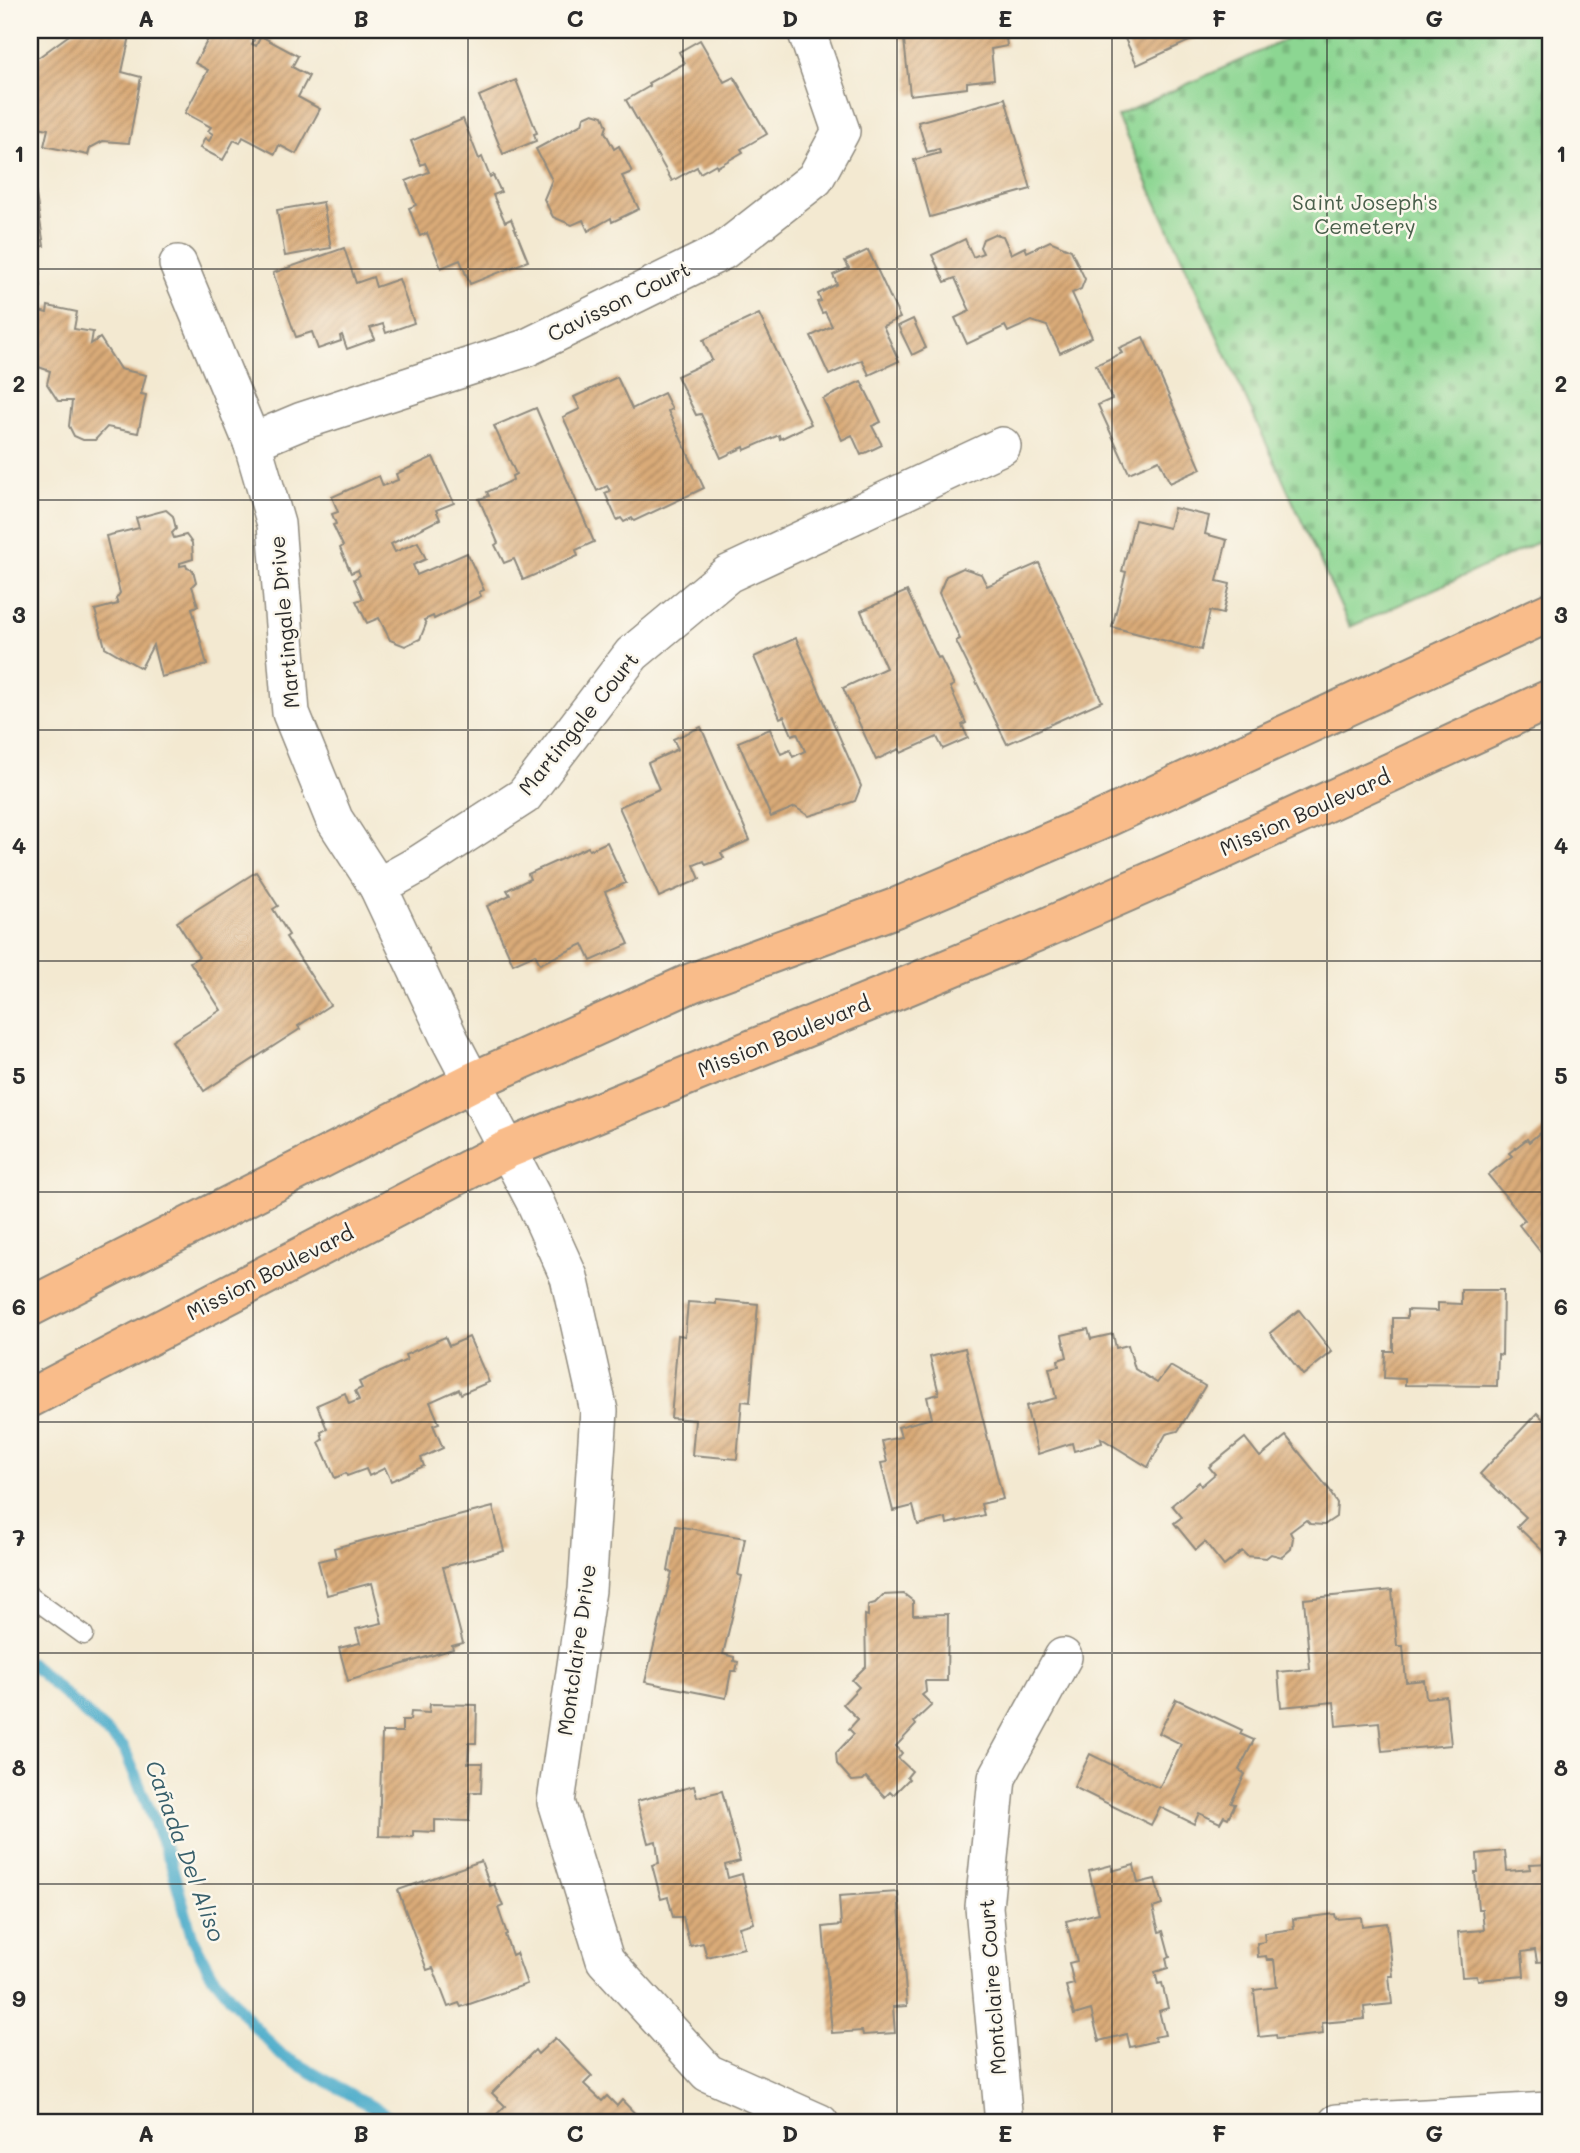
<svg xmlns="http://www.w3.org/2000/svg" width="1580" height="2153" viewBox="0 0 1580 2153" font-family="Mali,sans-serif">
<style>
.cemetery{fill:url(#cemetery-stones);stroke:#5c805e;stroke-width:2}
.lines{fill:none;stroke-linecap:round;stroke-linejoin:round}
.stream{stroke:#4bacca;stroke-width:12}
.building{fill:url(#building-hatch)}
.service-casing{stroke:#8f8a7e;stroke-width:21}
.minor-casing{stroke:#8f8a7e;stroke-width:40}
.primary-casing{stroke:#8f8a7e;stroke-width:42}
.service{stroke:#fff;stroke-width:18}
.minor{stroke:#fff;stroke-width:37}
.primary{stroke:#f9bc8a;stroke-width:38}
.grid{fill:none;stroke:#2b2b2b;stroke-width:2;stroke-opacity:0.55}
.labels{text-anchor:middle;stroke-width:5;stroke-linejoin:round;paint-order:stroke}
.park-label{font-size:21px;fill:#485e4a;stroke:#fbf7ec}
.street-label{font-size:21px;fill:#2b2b2b;stroke:#fbf7ec}
.water-label{font-size:23px;font-style:italic;fill:#385f6b;stroke:#fbf7ec}
.neatline{fill:none;stroke:#2b2b2b;stroke-width:2.5}
.grid-label{font-size:23px;text-anchor:middle;font-weight:bold;fill:#2b2b2b}
</style>
<defs>
<pattern id="cemetery-stones" width="16" height="16" patternUnits="userSpaceOnUse" patternTransform="scale(1.75)"><rect width="16" height="16" fill="#8cd692"/><path d="M2 7V4a2 2 0 0 1 4 0v3zM10 15v-3a2 2 0 0 1 4 0v3z" fill="#79b87e"/></pattern>
<pattern id="building-hatch" width="6" height="6" patternUnits="userSpaceOnUse" patternTransform="scale(1.75)"><rect width="6" height="6" fill="#daab78"/><path d="M-1 1l2-2M0 6l6-6M5 7l2-2" fill="none" stroke="#b18b63"/></pattern>
</defs>
<rect width="100%" height="100%" fill="#fbf7ec"/>
<filter id="ink" filterUnits="userSpaceOnUse"><feTurbulence type="fractalNoise" baseFrequency=".0143" numOctaves="2"/><feDisplacementMap in="SourceGraphic" scale="14" xChannelSelector="R" yChannelSelector="G"/><feConvolveMatrix kernelMatrix="1 2 1 2 8 2 1 2 1" color-interpolation-filters="sRGB"/></filter>
<filter id="wash" filterUnits="userSpaceOnUse"><feTurbulence type="fractalNoise" baseFrequency=".00686" numOctaves="4" result="noise"/><feDisplacementMap in="SourceGraphic" scale="28" xChannelSelector="R" yChannelSelector="G"/><feGaussianBlur stdDeviation="1.57" result="paint"/><feColorMatrix in="noise" values="0 0 0 0 0 0 0 0 0 0 0 0 0 0 0 0 0 1.4 0 .05"/><feComposite in="paint" operator="in"/></filter>
<g filter="url(#wash)">
<rect width="100%" height="100%" fill="#f3e9d1"/>
<path class="cemetery" d="M1307 30H1549L1550 32V537L1350 627 1117 116Z"/>
<g class="lines">
<path class="stream" d="M30 1663 124 1748 171 1863 193 1940 210 1972 252 2024 281 2055 401 2123"/>
</g>
<g id="blocks">
<g class="building">
<path d="M76 30H102L130 36 122 72 141 77 129 143 103 141 90 148 88 155 44 146 48 129 30 125V56L39 57Z"/>
<path d="M213 30H233L236 31 234 34 241 38 243 35 254 40 252 44 256 46 261 36 298 56 292 67 309 76 298 97 320 109 296 154 279 145 275 154 243 137 240 143 234 140 223 160 200 148 205 138 209 141 213 134 208 131 211 127 185 113 208 70 195 63Z"/>
<path d="M899 30H1005L1007 46 991 49 994 79 967 82V88L910 95 904 40H900Z"/>
<path d="M1121 30H1213L1137 65Z"/>
<path d="M700 40 724 82 734 77 767 134 741 149 743 152 717 167 716 164 700 173 697 167 672 181 626 100 650 86 648 83 685 63 679 52Z"/>
<path d="M516 80 537 133 534 134 536 141 503 154 479 96Z"/>
<path d="M1005 98 1031 189 930 217 914 160 940 153 939 149 927 152 918 122Z"/>
<path d="M593 113 603 116 607 126 605 132 614 149 619 146 632 172 622 176 639 209 612 222 611 218 588 231 583 220 572 225 553 217 544 199 552 180 536 149 582 124 584 117Z"/>
<path d="M463 119 479 159 482 157 490 177 493 175 501 192 493 195 505 222 511 219 528 261 470 284 460 260 441 268 427 233 420 236 409 208 416 205 406 181 429 172 425 163 421 165 411 141Z"/>
<path d="M30 176H33L44 246 35 248 41 287 30 289Z"/>
<path d="M323 202 331 248 285 256 277 210Z"/>
<path d="M994 234 1003 236 1011 254 1025 247 1027 252 1050 241 1071 250 1085 279 1081 289 1072 293 1092 337 1060 353 1047 326 1032 321 1008 332 1005 326 967 344 955 318 970 311 955 278 945 282 932 255 965 239 973 257 983 253 980 247 983 239Z"/>
<path d="M344 248 356 283 373 277 376 287 399 279 414 323 386 333 383 324 370 328 375 339 347 349 342 335 340 336 341 341 318 349 312 332 296 337 273 273Z"/>
<path d="M868 250 900 318 883 326 899 361 869 375 862 360 829 375 811 336 832 326 825 312 822 313 817 302 821 301 818 294 837 284 833 275 849 268 845 261Z"/>
<path d="M48 306 77 312 74 329 93 332 91 344 100 338 120 369 146 375 141 394 146 395 138 433 107 427 95 440H83L74 436 69 426 72 401H58L47 384 50 371 30 364V333L35 330 39 311 47 313Z"/>
<path d="M759 314 811 424 780 439 779 435 745 450 744 447 721 458 701 414 696 415 677 376 712 360 703 340Z"/>
<path d="M913 319 926 348 912 355 898 326Z"/>
<path d="M1143 337 1201 469 1170 483 1159 460 1129 473 1098 405 1112 399 1096 365 1122 353 1119 348Z"/>
<path d="M617 377 632 409 664 393 672 409 668 411 704 488 634 521 632 518 624 522 621 518 617 520 605 493 610 491 607 486 597 491 563 417 580 409 574 397Z"/>
<path d="M861 381 881 422 872 426 882 445 861 455 852 435 842 440 823 399Z"/>
<path d="M536 408 594 542 576 550 578 556 523 580 514 559 504 563 495 545 498 543 479 499 489 496 487 492 513 480 512 476 516 474 494 426Z"/>
<path d="M433 457 454 503 436 510 440 519 391 544 395 552 418 542 426 559 413 565 417 575 467 553 484 590 479 592 481 596 434 619 433 616 424 620 426 624 420 639 405 646 390 640 379 618 367 623 356 601 363 599 354 579 360 575 358 570 351 573 340 548 343 546 333 525 336 524 332 514 338 512 332 497 379 476 383 486 398 480 396 474Z"/>
<path d="M1174 508 1209 516 1205 534 1227 540 1217 581 1230 584 1223 614 1210 611 1201 650 1112 627 1126 572 1122 571 1135 520 1169 528Z"/>
<path d="M166 510 173 516 176 529 172 533 174 538 186 535 192 543 193 559 180 563V566L186 565 187 568 193 570 196 582 192 586 198 606 192 608 207 665 161 677 153 645 141 668 105 647 95 610 118 604 116 599 120 593 106 536 139 528 136 518Z"/>
<path d="M1039 563 1102 701 1007 744 956 641 960 639 939 593 946 576 963 568 981 574 987 586Z"/>
<path d="M907 591 938 658 940 657 954 685 950 687 966 723 962 725 968 738 943 749 937 737 901 753 899 749 876 760 843 688 886 668 861 611Z"/>
<path d="M796 638 861 786 855 801 832 809 809 816 795 807 771 817 738 742 770 729 781 754 790 750 793 757 805 751 797 733 792 735 784 716 780 718 754 657Z"/>
<path d="M701 727 750 840 721 853 724 858 706 865 704 861 694 865 700 879 659 897 619 807 659 789 648 763 678 749 673 739Z"/>
<path d="M607 842 626 883 605 892 629 944 591 961 583 944 540 964 535 954 513 964 487 906 510 895 507 890 530 879 528 874 588 847 590 850Z"/>
<path d="M256 872 278 906 273 909 289 935 286 937 330 1005 298 1026 300 1029 204 1091 172 1041 221 1010 190 962 199 957 177 922Z"/>
<path d="M1550 1124V1264L1519 1225 1525 1220 1488 1175 1512 1156 1509 1153 1527 1139 1529 1142Z"/>
<path d="M1461 1290H1503L1502 1355 1498 1354 1497 1386 1405 1385V1379L1384 1378 1385 1351H1393V1318H1407V1310L1438 1311V1303L1461 1304Z"/>
<path d="M716 1300 758 1304 750 1402 742 1401 737 1459 692 1455 695 1420 671 1418 678 1335 685 1336 688 1302 716 1304Z"/>
<path d="M1299 1310 1332 1352 1303 1375 1270 1333Z"/>
<path d="M1088 1329 1091 1339 1113 1334 1116 1348 1128 1345 1135 1369 1157 1383 1170 1366 1205 1386 1178 1431 1166 1434 1148 1467 1101 1438 1102 1443 1074 1451 1072 1443 1038 1454 1026 1406 1056 1398 1049 1368 1059 1366 1058 1360 1067 1357 1062 1335Z"/>
<path d="M445 1337 449 1346 469 1337 489 1382 461 1394 459 1389 430 1402 439 1423 433 1425 443 1448 421 1458 424 1466 391 1481 385 1468 369 1476 366 1469 347 1476 346 1473 335 1478 319 1442 323 1439 321 1432 327 1429 317 1405 345 1393 349 1404 359 1400 355 1391 362 1388 359 1382 407 1360 405 1355Z"/>
<path d="M965 1348 1003 1499 981 1504 984 1515 947 1524 946 1518 918 1525 913 1506 893 1511 881 1463 887 1462 882 1441 901 1437 898 1427 932 1418 927 1397 939 1394 930 1357Z"/>
<path d="M1537 1413 1550 1426V1558L1517 1526 1526 1517 1480 1474Z"/>
<path d="M1286 1436 1332 1493 1331 1494 1337 1503 1336 1517 1324 1525 1310 1524 1306 1520 1290 1532 1293 1538 1291 1549 1282 1557 1271 1554 1266 1558 1247 1556 1242 1551 1224 1566 1205 1542 1196 1550 1174 1523 1182 1517 1172 1505 1199 1482 1201 1486 1215 1474 1209 1467 1245 1438 1260 1457Z"/>
<path d="M493 1507 504 1551 443 1567 463 1643 452 1646 453 1649 348 1681 339 1648 360 1643 356 1629 382 1623 372 1583 327 1595 318 1561 336 1557 334 1548Z"/>
<path d="M676 1526 745 1538 738 1575 742 1576 723 1654 734 1657V1661L738 1662 736 1671H731L726 1698 645 1682 672 1572 668 1571Z"/>
<path d="M1392 1590 1397 1646H1403L1406 1682 1424 1680 1426 1698 1446 1696 1451 1745 1382 1751 1379 1722 1336 1726 1334 1702 1281 1707 1278 1672 1310 1669 1304 1599Z"/>
<path d="M904 1594 913 1601V1615L948 1614 947 1681H925L926 1692 922 1695 932 1705 914 1722 916 1725 896 1746 902 1753 898 1758 912 1771 907 1777 909 1779 893 1795 890 1792 885 1797 866 1777 863 1780 852 1781 837 1764 836 1753 854 1734 849 1729 858 1719 843 1704 859 1687 852 1680 866 1666 865 1615 868 1616V1605L875 1603 883 1595Z"/>
<path d="M1176 1699 1242 1730 1240 1734 1254 1740 1239 1770 1245 1774 1231 1803 1235 1804 1228 1818 1224 1816 1220 1823 1199 1813 1194 1824 1160 1807 1151 1825 1074 1787 1090 1754 1159 1788 1181 1744 1159 1733Z"/>
<path d="M430 1704 477 1705 476 1743H469L468 1763H482L481 1793 470 1792 469 1821 435 1820V1832L413 1831V1837L379 1836 382 1732H402V1720H410L411 1712 429 1713Z"/>
<path d="M694 1786 697 1797 722 1791 740 1861 725 1865 728 1878 742 1874 754 1923 739 1927 744 1948 707 1957 703 1943 690 1946 683 1917H673L668 1897 661 1899 652 1865 659 1863 656 1841 648 1843 637 1801Z"/>
<path d="M1505 1851 1507 1871 1531 1869 1530 1864 1550 1863V1961L1537 1962 1535 1950 1522 1952 1524 1976 1478 1980 1477 1976 1462 1977 1458 1932 1484 1930 1482 1909H1478L1475 1872H1478L1477 1854Z"/>
<path d="M481 1861 490 1886 494 1884 503 1906 498 1908 507 1934 505 1935 512 1955 516 1953 527 1984 461 2007 459 2003 448 2007 433 1968 427 1970 398 1890Z"/>
<path d="M1112 1865V1871L1134 1865 1138 1883 1155 1879 1162 1905 1153 1908 1159 1932 1163 1931 1170 1957 1166 1958 1168 1968 1155 1972 1158 1984 1162 1983 1168 2008 1159 2011 1165 2035 1154 2037 1155 2041 1130 2047 1127 2034 1099 2041 1091 2010 1074 2015 1066 1986 1074 1984 1069 1963 1077 1961 1066 1921 1099 1913 1089 1871Z"/>
<path d="M898 1892 907 2006 893 2007 895 2033 863 2035 862 2031 832 2033 823 1927 841 1925 839 1896Z"/>
<path d="M1335 1914 1336 1919 1361 1917 1362 1926 1387 1923 1393 1976H1389L1392 2004 1364 2007 1365 2019 1322 2023 1323 2034 1277 2039 1276 2035 1259 2037 1254 1990 1277 1987 1274 1960H1267L1266 1956 1258 1957 1257 1943 1265 1942 1264 1933 1294 1929 1293 1919Z"/>
<path d="M555 2038 592 2076 584 2084 602 2101 607 2096 617 2106 622 2100 644 2123H501L495 2116 505 2106 492 2093 535 2050 538 2054Z"/>
</g>
</g>
</g>
<g filter="url(#ink)">
<use href="#blocks" fill-opacity="0" stroke="#8f8a7e" stroke-width="2"/>
<g class="lines">
<defs>
<path id="service" d="M30 1596 84 1635"/>
<g id="minor">
<path d="M178 264 252 442 276 524 291 713 334 819 378 887 450 1040 535 1202 569 1277 599 1411 587 1590 556 1802 605 1960 708 2073 820 2123"/>
<path d="M252 442 302 421 526 348 723 251 815 179 841 131 806 30"/>
<path d="M378 887 419 864 524 796 632 654 728 574 1002 446"/>
<path d="M1004 2123 984 1907 997 1778 1063 1657"/>
<path d="M1337 2123 1548 2111 1550 2123"/>
</g>
<g id="primary">
<path d="M30 1307 472 1082 691 983 895 908 1099 821 1550 612"/>
<path d="M30 1398 508 1149 895 991 1036 932 1218 852 1550 699"/>
</g>
</defs>
<use href="#service" class="service-casing"/>
<use href="#minor" class="minor-casing"/>
<use href="#primary" class="primary-casing"/>
<use href="#service" class="service"/>
<use href="#minor" class="minor"/>
<use href="#primary" class="primary"/>
</g>
</g>
<path class="grid" d="M253 30V2123M468 30V2123M683 30V2123M897 30V2123M1112 30V2123M1327 30V2123M30 269H1550M30 500H1550M30 730H1550M30 961H1550M30 1192H1550M30 1422H1550M30 1653H1550M30 1884H1550"/>
<g class="labels">
<g class="park-label">
<text x="1365" y="210">Saint Joseph's<tspan x="1365" dy="24">Cemetery</tspan></text>
</g>
<g class="street-label">
<text transform="translate(619 302) rotate(-26)" y="7">Cavisson Court</text>
<text transform="translate(285 622) rotate(-95)" y="7">Martingale Drive</text>
<text transform="translate(579 724) rotate(-51)" y="7">Martingale Court</text>
<text transform="translate(1305 813) rotate(-24)" y="7">Mission Boulevard</text>
<text transform="translate(784 1037) rotate(-22)" y="7">Mission Boulevard</text>
<text transform="translate(270 1273) rotate(-27)" y="7">Mission Boulevard</text>
<text transform="translate(577 1650) rotate(-82)" y="7">Montclaire Drive</text>
<text transform="translate(993 1987) rotate(-94)" y="7">Montclaire Court</text>
</g>
<g class="water-label">
<text transform="translate(185 1851) rotate(70)" y="8">Cañada Del Aliso</text>
</g>
</g>
<rect width="1580" height="2153" fill="none" stroke="#fbf7ec" stroke-width="77"/>
<rect x="38" y="38" width="1504" height="2076" class="neatline"/>
<g class="grid-label">
<text x="146" y="27">A</text>
<text x="361" y="27">B</text>
<text x="575" y="27">C</text>
<text x="790" y="27">D</text>
<text x="1005" y="27">E</text>
<text x="1219" y="27">F</text>
<text x="1434" y="27">G</text>
<text x="19" y="162">1</text>
<text x="1561" y="162">1</text>
<text x="19" y="392">2</text>
<text x="1561" y="392">2</text>
<text x="19" y="623">3</text>
<text x="1561" y="623">3</text>
<text x="19" y="854">4</text>
<text x="1561" y="854">4</text>
<text x="19" y="1084">5</text>
<text x="1561" y="1084">5</text>
<text x="19" y="1315">6</text>
<text x="1561" y="1315">6</text>
<text x="19" y="1546">7</text>
<text x="1561" y="1546">7</text>
<text x="19" y="1776">8</text>
<text x="1561" y="1776">8</text>
<text x="19" y="2007">9</text>
<text x="1561" y="2007">9</text>
<text x="146" y="2142">A</text>
<text x="361" y="2142">B</text>
<text x="575" y="2142">C</text>
<text x="790" y="2142">D</text>
<text x="1005" y="2142">E</text>
<text x="1219" y="2142">F</text>
<text x="1434" y="2142">G</text>
</g>
</svg>
